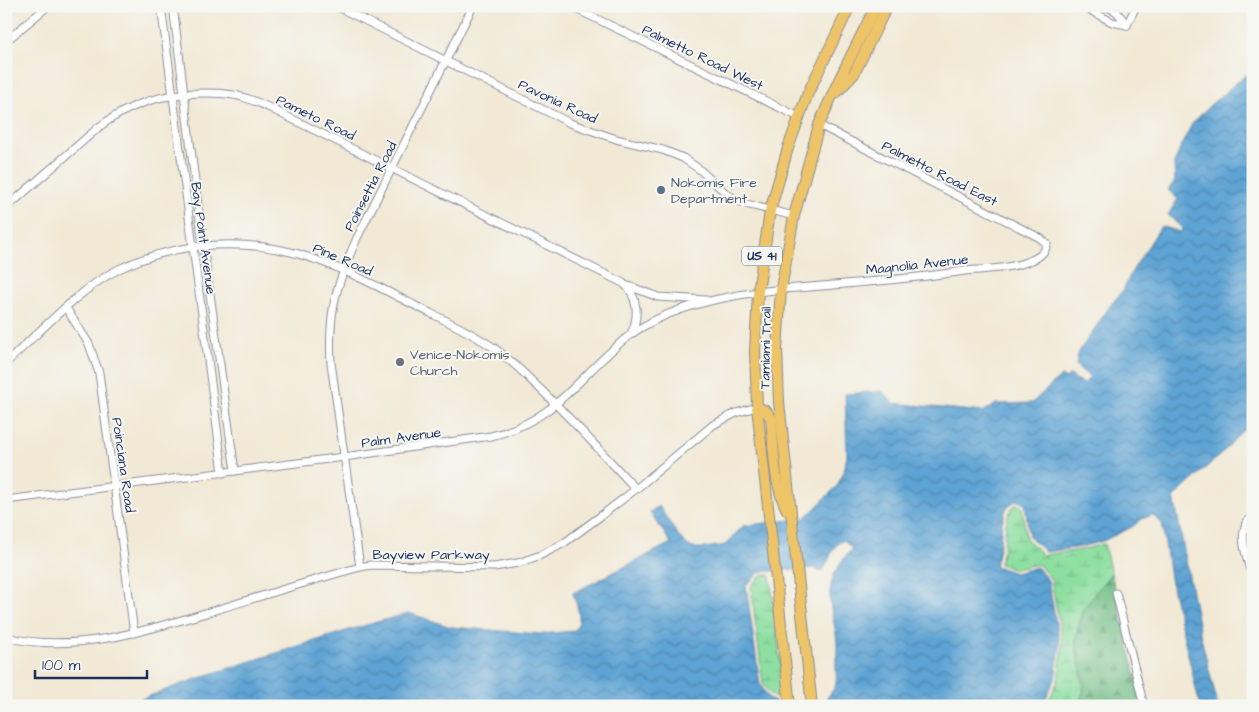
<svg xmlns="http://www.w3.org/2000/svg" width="1259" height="712" viewBox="0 0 1259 712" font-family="'Architects Daughter',sans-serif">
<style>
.forest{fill:url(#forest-firs);stroke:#467672}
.wetland{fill:url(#wetland-marsh);stroke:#54877f}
.water{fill:url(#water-waves);stroke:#3c6998;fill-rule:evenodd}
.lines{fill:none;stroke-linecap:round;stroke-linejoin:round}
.street-casing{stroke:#868c9a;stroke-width:9}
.primary-casing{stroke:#868c9a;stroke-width:12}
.street{stroke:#fff;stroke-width:7}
.primary{stroke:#eec469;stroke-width:10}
.service-dot{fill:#5c6f8a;stroke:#f6f6f2;stroke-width:2}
.worship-dot{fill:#6b7280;stroke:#f6f6f2;stroke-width:2}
.labels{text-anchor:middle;stroke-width:4;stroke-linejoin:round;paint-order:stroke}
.shield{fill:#f6f6f2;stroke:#5d6b8a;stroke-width:1}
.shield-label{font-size:12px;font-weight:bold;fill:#1b2f5e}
.street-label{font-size:14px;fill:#1b2f5e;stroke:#f6f6f2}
.service-label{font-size:14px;fill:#4e5e75;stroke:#f6f6f2;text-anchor:start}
.worship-label{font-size:14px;fill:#5b616d;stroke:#f6f6f2;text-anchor:start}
</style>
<defs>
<pattern id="forest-firs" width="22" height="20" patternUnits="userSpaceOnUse" patternTransform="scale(1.25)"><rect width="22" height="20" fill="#72be86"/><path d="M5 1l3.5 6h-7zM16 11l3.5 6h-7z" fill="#5d9b71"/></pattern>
<pattern id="wetland-marsh" width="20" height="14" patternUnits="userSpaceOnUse" patternTransform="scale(1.25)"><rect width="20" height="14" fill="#8ddfa0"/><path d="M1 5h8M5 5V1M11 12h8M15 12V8" fill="none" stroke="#79c08c"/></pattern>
<pattern id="water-waves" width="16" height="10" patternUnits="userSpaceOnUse" patternTransform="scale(1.25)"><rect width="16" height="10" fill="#5da3d3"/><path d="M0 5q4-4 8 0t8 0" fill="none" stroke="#4c85ae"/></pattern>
</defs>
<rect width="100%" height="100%" fill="#f6f6f2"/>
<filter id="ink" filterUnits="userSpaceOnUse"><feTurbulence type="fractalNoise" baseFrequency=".02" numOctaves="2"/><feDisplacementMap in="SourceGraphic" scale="10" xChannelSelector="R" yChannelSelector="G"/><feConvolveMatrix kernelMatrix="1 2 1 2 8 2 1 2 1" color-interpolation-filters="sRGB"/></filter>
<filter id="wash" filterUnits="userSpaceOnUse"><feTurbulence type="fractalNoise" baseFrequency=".0096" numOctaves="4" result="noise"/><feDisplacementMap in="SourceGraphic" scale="20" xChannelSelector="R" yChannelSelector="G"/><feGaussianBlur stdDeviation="1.12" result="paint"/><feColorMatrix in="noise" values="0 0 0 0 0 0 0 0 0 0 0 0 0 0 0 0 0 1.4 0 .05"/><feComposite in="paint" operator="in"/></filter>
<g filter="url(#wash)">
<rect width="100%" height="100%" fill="#f1e9d5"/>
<path class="forest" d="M1111 573 1143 706H1078L1084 688 1075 642 1082 610Z"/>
<g class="wetland">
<path d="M1016 504 1022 507 1026 538 1043 555 1081 550 1104 544 1111 573 1082 610 1075 642 1084 688 1078 706H1046L1058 681 1063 643 1051 579 1038 564 1015 569 999 564C1001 557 1003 551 1004 544 1006 529 1004 515 1016 504Z"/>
<path d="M761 575H770L785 699C773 700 769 693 763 683L751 586Z"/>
</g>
<path class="water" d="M1253 69V430H1243L1223 452 1174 497 1199 629 1218 706H1200L1170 578 1162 523 1152 515 1142 519 1132 527 1103 541 1081 547 1045 552 1029 536 1025 504 1016 500 1006 509 1002 523 1000 544 995 566 1015 573 1037 567 1048 580 1060 644 1055 679 1042 706H135L141 699 204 676 349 630 409 613 451 627 541 634 573 631C585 622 576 605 573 593L671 543 650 512 659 506C667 518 679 540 690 547 697 550 718 546 725 545L743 526 805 518 837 486 844 472 847 455 845 394 882 391 893 403 983 412 996 404 1032 403 1061 376 1066 379 1070 375 1084 384 1090 377 1076 366 1078 353 1110 306 1124 289 1131 273 1161 226 1181 232 1183 229 1168 215 1178 199 1168 190 1175 181 1174 164 1181 146 1192 124 1209 106ZM844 540 852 549C845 556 841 562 836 571 821 599 838 621 837 650 837 654 836 658 836 661 835 683 841 682 825 700L777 703 769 699 760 684 746 585 760 572 813 568 821 572C831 562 830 545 844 540Z"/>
</g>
<g filter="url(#ink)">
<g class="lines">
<defs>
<g id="street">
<path d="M161 6 223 473"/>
<path d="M173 6 203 245 235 471"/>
<path d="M336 6 570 123 616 139 663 150 683 158 699 169 727 194 742 203 794 216"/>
<path d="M570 6 799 117"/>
<path d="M1082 6 1112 22 1127 25"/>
<path d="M1106 6 1117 12 1127 25"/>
<path d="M1127 25 1136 6"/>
<path d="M6 41 48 6"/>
<path d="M6 208 99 127C131 103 164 93 203 93 216 93 230 93 242 97 254 100 266 106 278 112L623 283C638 295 640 318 630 335"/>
<path d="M629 286 658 297 706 300"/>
<path d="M66 308 89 344 99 373 134 633"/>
<path d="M6 363C39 333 80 288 119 269 178 241 249 237 311 258 347 270 381 288 414 305 442 319 472 332 497 350 511 361 524 373 536 385 571 418 603 454 636 489"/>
<path d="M6 500 344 457 491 436C559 420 579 374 630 335 665 309 715 298 758 292 779 289 801 288 822 286 870 282 918 278 965 271 986 269 1010 269 1029 261 1037 258 1045 254 1047 244L1040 238 819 125"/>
<path d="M1253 515C1234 531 1248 560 1253 580"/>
<path d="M360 567 331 363C328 311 336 286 357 238L473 6"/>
<path d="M1116 593 1144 706"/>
<path d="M6 637C75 655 156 628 222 608 268 594 313 580 360 567L371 565 494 567 518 563 541 555 564 543 598 518 636 489 713 425 736 413 757 407"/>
</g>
<g id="primary">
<path d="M835 94 854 74 887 6"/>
<path d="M757 407 766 411 771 418C774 448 773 483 787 510"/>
<path d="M790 706 757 407 755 351 758 292 770 211 788 148 808 93 850 6"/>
<path d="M812 706 779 402 777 349 781 289 794 216 819 125 838 82 876 6"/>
</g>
</defs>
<use href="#street" class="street-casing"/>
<use href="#primary" class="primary-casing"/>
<use href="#street" class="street"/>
<use href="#primary" class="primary"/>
</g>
</g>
<circle class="service-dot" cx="661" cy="190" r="5"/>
<circle class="worship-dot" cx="400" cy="362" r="5"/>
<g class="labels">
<rect class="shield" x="742" y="246.5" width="40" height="19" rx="4"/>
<g class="shield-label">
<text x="762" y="260">US 41</text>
</g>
<g class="street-label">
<text transform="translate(703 57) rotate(26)" y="5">Palmetto Road West</text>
<text transform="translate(558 101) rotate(25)" y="5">Pavonia Road</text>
<text transform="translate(316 117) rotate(26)" y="5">Pameto Road</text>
<text transform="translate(940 173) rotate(27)" y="5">Palmetto Road East</text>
<text transform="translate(370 186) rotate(-63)" y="5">Poinsettia Road</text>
<text transform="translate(204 238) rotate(82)" y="5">Bay Point Avenue</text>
<text transform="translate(343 259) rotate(23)" y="5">Pine Road</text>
<text transform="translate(917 264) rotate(-6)" y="5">Magnolia Avenue</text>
<text transform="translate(765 348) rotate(-89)" y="5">Tamiami Trail</text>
<text transform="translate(401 437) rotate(-8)" y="5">Palm Avenue</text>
<text transform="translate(124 465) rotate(82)" y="5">Poinciana Road</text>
<text x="431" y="559">Bayview Parkway</text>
</g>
<g class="service-label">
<text x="671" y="187">Nokomis Fire<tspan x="671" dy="16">Department</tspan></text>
</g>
<g class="worship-label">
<text x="410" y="359">Venice-Nokomis<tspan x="410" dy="16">Church</tspan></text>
</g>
</g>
<rect width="1259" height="712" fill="none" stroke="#f6f6f2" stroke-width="25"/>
<path d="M35 670v8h112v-8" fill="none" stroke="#1b2f5e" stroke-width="2.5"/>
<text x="42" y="670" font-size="15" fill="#1b2f5e" stroke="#f6f6f2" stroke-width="4" paint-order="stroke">100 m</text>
</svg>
